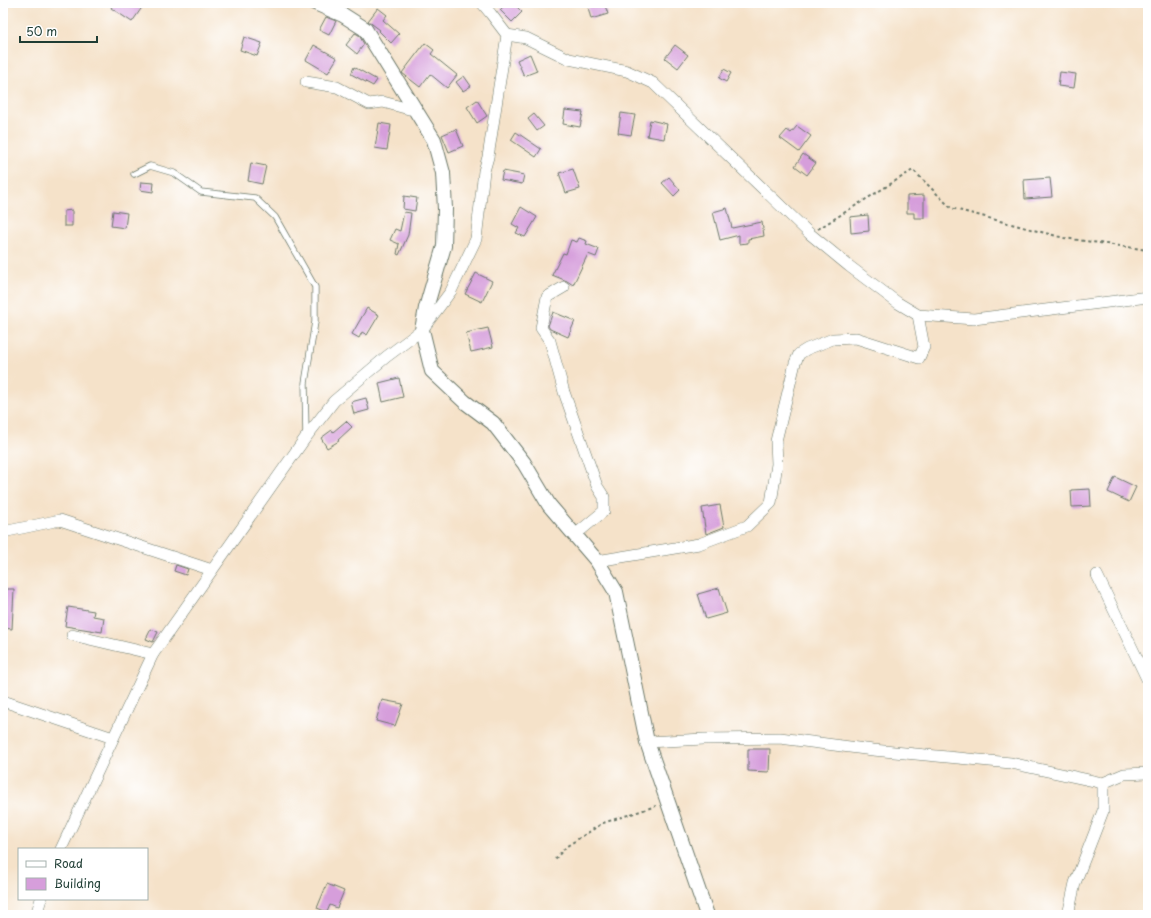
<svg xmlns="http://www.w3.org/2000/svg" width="1151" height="918" viewBox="0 0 1151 918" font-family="'Playpen Sans',sans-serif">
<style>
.building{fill:#d69edb}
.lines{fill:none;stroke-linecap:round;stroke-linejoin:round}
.service-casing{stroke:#6a7768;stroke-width:7}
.minor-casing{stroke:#6a7768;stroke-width:12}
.tertiary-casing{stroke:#6a7768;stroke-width:16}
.path{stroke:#6a7768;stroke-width:2;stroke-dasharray:3 3;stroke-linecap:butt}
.service{stroke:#fff;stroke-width:5.5}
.minor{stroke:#fff;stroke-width:11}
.tertiary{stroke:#fff;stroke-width:14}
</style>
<rect width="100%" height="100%" fill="#fff"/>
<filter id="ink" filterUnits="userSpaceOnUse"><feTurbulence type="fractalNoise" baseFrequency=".025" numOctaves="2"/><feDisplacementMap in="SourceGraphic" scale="8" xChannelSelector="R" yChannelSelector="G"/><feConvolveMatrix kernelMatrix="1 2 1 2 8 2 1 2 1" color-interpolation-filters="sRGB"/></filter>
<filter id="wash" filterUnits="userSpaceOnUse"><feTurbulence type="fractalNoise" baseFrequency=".012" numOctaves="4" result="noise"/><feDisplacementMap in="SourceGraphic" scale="16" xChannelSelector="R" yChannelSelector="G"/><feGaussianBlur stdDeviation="0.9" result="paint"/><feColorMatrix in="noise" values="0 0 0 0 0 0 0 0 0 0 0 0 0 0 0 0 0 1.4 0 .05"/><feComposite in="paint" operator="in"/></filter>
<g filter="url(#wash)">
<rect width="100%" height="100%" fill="#f5e2c9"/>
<g id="blocks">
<g class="building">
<path d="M114 3H145L132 22 111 8Z"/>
<path d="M507 3H513L522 12 512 22 500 10Z"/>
<path d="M587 3H604L608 14 591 19Z"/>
<path d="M378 8 387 15 383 20 399 34 391 43 379 31 380 30 368 21Z"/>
<path d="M326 17 336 21 329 35 319 30Z"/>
<path d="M355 33 359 35 364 44 357 54 346 45Z"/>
<path d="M244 37 262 43 257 56 240 50Z"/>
<path d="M425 43 434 50 431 54 457 75 447 88 430 74 420 87 402 73Z"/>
<path d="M314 45 337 58 328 73 306 60Z"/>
<path d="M675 45 688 55 678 68 665 58Z"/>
<path d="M530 54 537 71 524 76 517 60Z"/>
<path d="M354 67 377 80 373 86 351 74Z"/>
<path d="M724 69 731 73 726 82 719 78Z"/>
<path d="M1060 72 1076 74 1074 88 1058 86Z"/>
<path d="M464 76 471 86 463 91 456 82Z"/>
<path d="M477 100 487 116 477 123 467 107Z"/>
<path d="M565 110 583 112 580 127 563 124Z"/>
<path d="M621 113 635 115 631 135 618 133Z"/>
<path d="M534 114 544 126 537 131 528 119Z"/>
<path d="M650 120 667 124 664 139 647 136Z"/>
<path d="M379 123 391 125 387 150 375 148Z"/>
<path d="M797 126 811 136 799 152 780 138 787 130 791 133Z"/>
<path d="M456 129 463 146 449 152 442 135Z"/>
<path d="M516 132 541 149 536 157 511 140Z"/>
<path d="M803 154 816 163 807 175 795 166Z"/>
<path d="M251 163 266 166 262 184 248 181Z"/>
<path d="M573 169 580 189 566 193 559 173Z"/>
<path d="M503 171 524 175 522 184 501 180Z"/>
<path d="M669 177 680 190 674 196 662 183Z"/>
<path d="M1050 178 1052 197 1025 199 1024 180Z"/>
<path d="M141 182 154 183 153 192 140 190Z"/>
<path d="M924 195V218H914V213H907V196Z"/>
<path d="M404 196 417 198 415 211 403 209Z"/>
<path d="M521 207 537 217 525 237 516 233 519 228 512 224Z"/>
<path d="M727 208 732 228 762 222 764 236 748 239V243L739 244V235L720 240 713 212Z"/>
<path d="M72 210V226H64V211Z"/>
<path d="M113 211 127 213 125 228 111 226Z"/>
<path d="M404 212 411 213 408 235 399 255 397 254 399 244 390 240 395 229 400 231Z"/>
<path d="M868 215 869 231 851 233 850 217Z"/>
<path d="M579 238 587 241 586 244 599 249 596 257 588 254 573 285 567 281 552 275 563 253 566 254 571 240 577 242Z"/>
<path d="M476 273 492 281 482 302 465 294Z"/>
<path d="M367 308 379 315 367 335 362 332 359 338 352 334Z"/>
<path d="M553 312 575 321 568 337 550 329 548 326Z"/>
<path d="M488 328 493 347 471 352 466 333Z"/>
<path d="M399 378 403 397 383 402 379 383Z"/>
<path d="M366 398 369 410 354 414 351 402Z"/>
<path d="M346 421 352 427 338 440 339 441 327 448 321 438 332 430 333 432Z"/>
<path d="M1115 477 1136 487 1129 502 1108 492Z"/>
<path d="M1090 489 1091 506 1072 507 1071 490Z"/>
<path d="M720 505 724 527 706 534 702 508Z"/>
<path d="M176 565 188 569 186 575 174 571Z"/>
<path d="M719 588 727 613 706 619 698 594Z"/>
<path d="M3 589H14L12 629 3 628Z"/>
<path d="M68 607 94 611 93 616 104 618 102 632 65 626Z"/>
<path d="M151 629 158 632 153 642 146 639Z"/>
<path d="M382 700 403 704 395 726 376 721Z"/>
<path d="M748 749H770L769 772 748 771Z"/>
<path d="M327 884 344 891 337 908 330 905 327 912 317 908Z"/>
</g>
</g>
</g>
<g filter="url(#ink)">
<use href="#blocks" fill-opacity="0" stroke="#6a7768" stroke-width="1"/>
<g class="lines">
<defs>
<path id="service" d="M134 174 150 166 174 173 201 192 255 198 275 217 315 287V322L305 383 306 436"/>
<g id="minor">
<path d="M507 35 526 38 569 59 627 71 653 83 810 234 849 266 898 303 918 315 974 319 1148 297"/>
<path d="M306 82 337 87 369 104 383 102 409 109H414"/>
<path d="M564 287 547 297 541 328 550 341 564 392 597 486 604 497V511L575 535"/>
<path d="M3 532 60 520 212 570"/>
<path d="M597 561 699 544 747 526 771 503 777 464 776 441 795 363 799 354 807 349 833 339 856 338 919 358 924 347 918 315"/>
<path d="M1097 575 1148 681"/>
<path d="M72 635 153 654"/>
<path d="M3 701 113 738"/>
<path d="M647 742 704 739 780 738 873 750 1011 763 1103 783 1124 774 1148 773"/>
<path d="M61 849 153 654 306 437 334 401 386 357 422 330 451 291 476 239 484 171 488 157 507 35 491 14 482 3"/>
<path d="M36 915 41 899"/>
<path d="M1068 915 1075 883 1103 811V783"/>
</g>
<path id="tertiary" d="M315 3 343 15 365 29 434 140 443 173 445 209 444 246 426 308 422 330 432 371 465 402 493 423 524 463 549 505 597 561 616 592 647 742 707 915"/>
</defs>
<use href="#service" class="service-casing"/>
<use href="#minor" class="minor-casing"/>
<use href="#tertiary" class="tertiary-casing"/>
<g class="path">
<path d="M818 229 913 170 951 208 1064 238 1148 250"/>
<path d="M555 859 567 846 603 823 656 806"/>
</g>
<use href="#service" class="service"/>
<use href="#minor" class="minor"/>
<use href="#tertiary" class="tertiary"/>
</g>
</g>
<rect width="1151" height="918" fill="none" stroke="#fff" stroke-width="16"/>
<rect x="18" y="848" width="130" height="52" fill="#ffffff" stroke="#a5b1ae"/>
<rect x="26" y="861" width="20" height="6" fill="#ffffff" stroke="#a5b1ae"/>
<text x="54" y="868" font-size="12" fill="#1f3d34">Road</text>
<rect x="26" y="878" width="20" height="12" fill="#d69edb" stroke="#a5b1ae"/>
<text x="54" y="888" font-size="12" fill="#1f3d34">Building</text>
<path d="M20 36v6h77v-6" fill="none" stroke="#1f3d34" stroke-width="2"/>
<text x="26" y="36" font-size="12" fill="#1f3d34" stroke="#ffffff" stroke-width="3" paint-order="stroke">50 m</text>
</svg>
